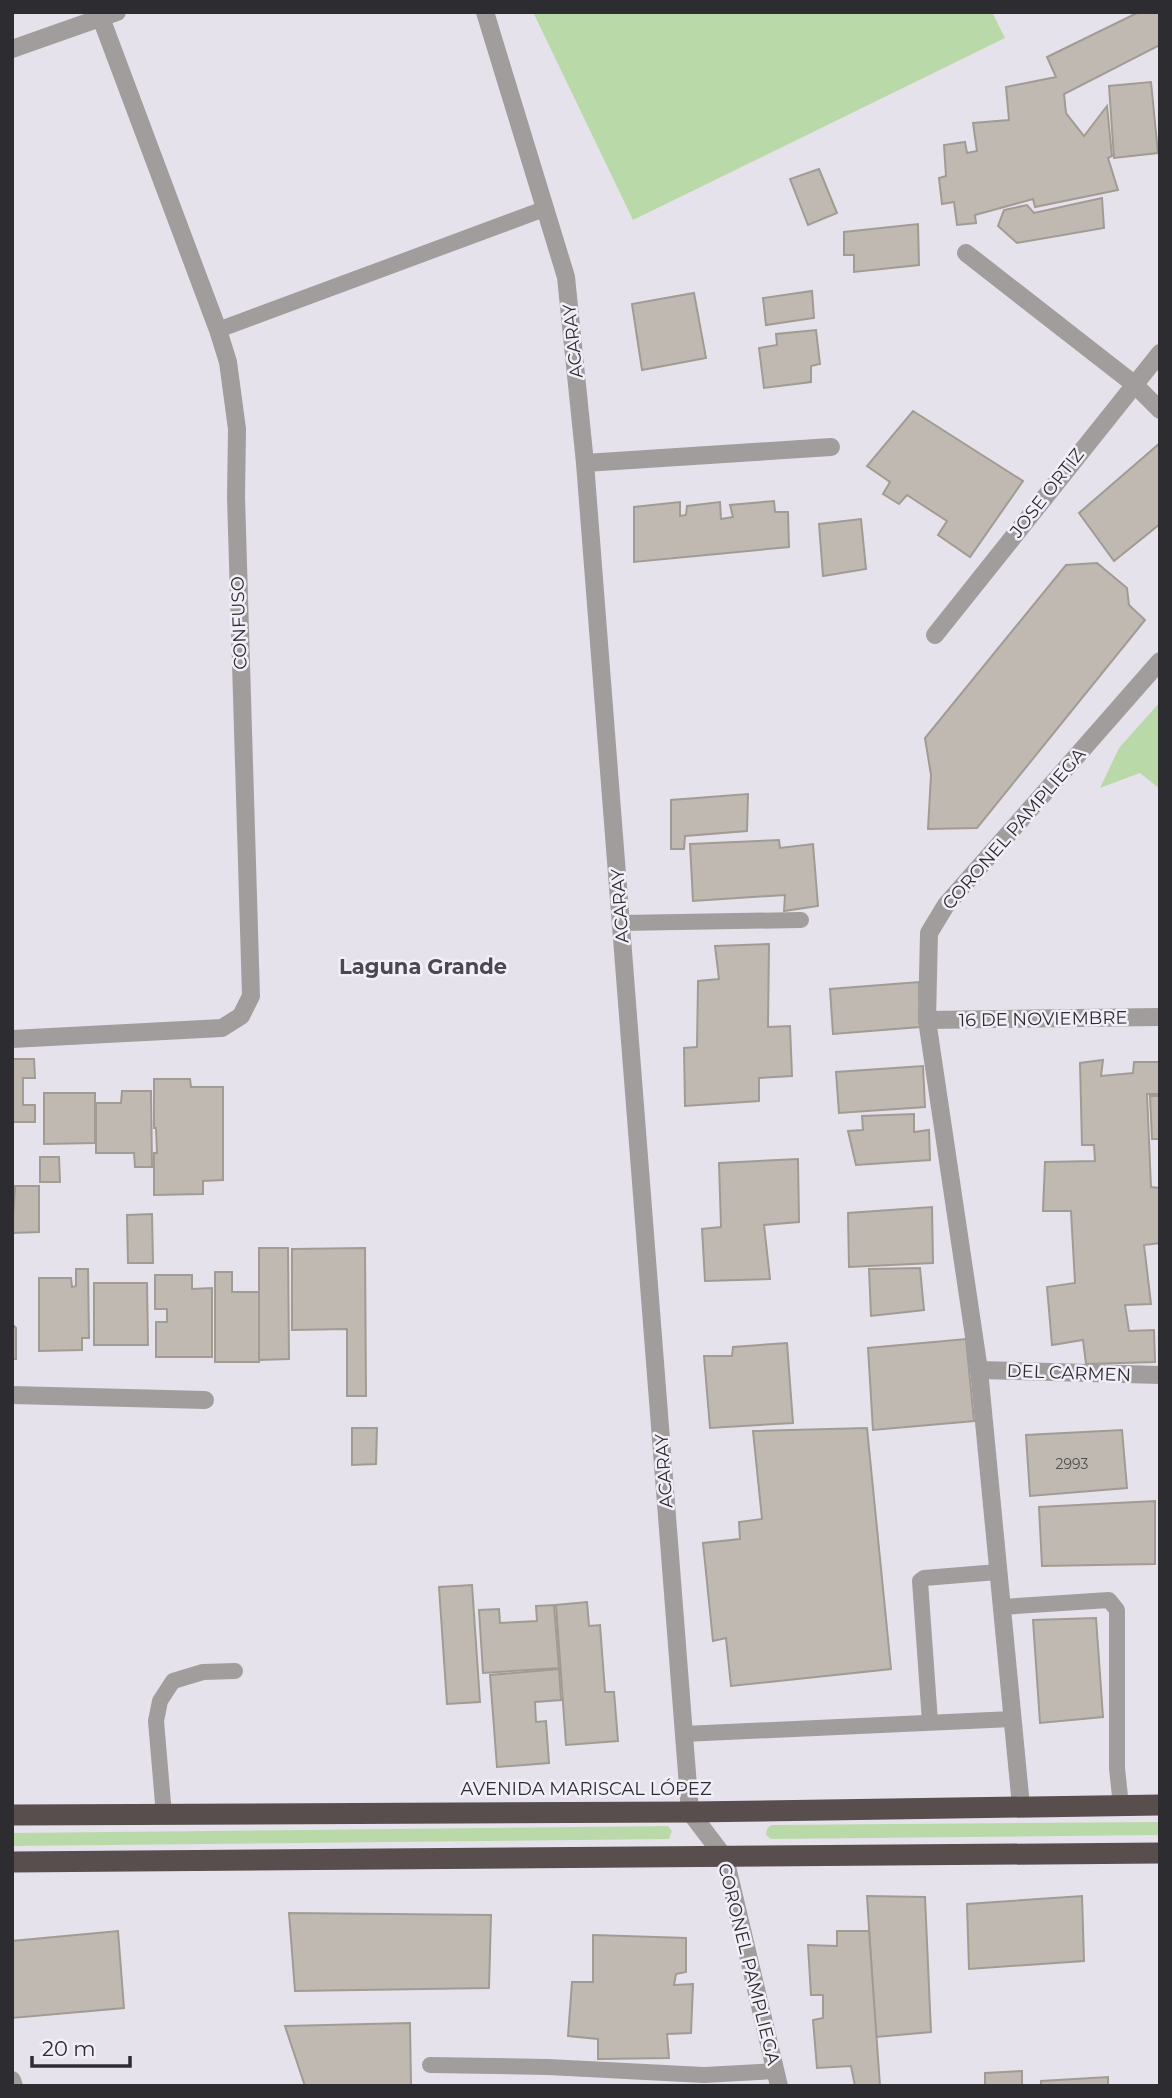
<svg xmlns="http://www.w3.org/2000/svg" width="1172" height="2098" viewBox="0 0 1172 2098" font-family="Montserrat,sans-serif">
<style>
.green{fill:#b9daa8}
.building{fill:#c0b9b1;stroke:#a29b93;stroke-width:2}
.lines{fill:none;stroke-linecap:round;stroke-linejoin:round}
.lane{stroke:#a29d9d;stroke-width:16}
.street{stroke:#a29d9d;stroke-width:18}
.highway{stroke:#584e4d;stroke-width:21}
.labels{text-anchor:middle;stroke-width:5;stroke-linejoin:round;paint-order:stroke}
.number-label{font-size:14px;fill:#524f50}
.street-label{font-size:18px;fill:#2d2c30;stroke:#f3eff9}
.quarter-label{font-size:21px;font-weight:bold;fill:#4b4850;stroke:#f3eff9}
</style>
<rect width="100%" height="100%" fill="#e6e2ec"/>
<g class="green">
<path d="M533 12H992L1005 38 633 220Z"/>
<path d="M1160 702V789L1140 773 1100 788 1119 748Z"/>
<path d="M1160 1822V1835L771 1839 766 1835 767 1829 771 1825Z"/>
<path d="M668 1826 672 1831 669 1839 12 1846V1833Z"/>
</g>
<g class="building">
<path d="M1139 12H1160V45L1064 94 1066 113 1084 136 1107 106 1112 156 1108 158 1118 190 1035 207 1033 199 975 215 976 223 957 225 954 202 942 204 939 178 946 176 944 145 965 142 967 153 977 151 973 123 1009 120 1006 87 1056 77 1047 57Z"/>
<path d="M1151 82 1158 153 1114 158 1109 86Z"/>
<path d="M819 169 837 213 808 225 790 179Z"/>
<path d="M1102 198 1104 228 1017 243 998 226 1004 210 1027 205 1034 213Z"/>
<path d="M918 224 919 265 854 272V255H844V232Z"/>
<path d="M812 291 814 318 766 325 763 298Z"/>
<path d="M694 293 706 358 642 370 632 304Z"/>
<path d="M816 330 820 364 811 366V382L764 388 759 348 777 345 776 334Z"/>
<path d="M913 411 1023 481 970 557 938 535 947 521 907 495 899 504 883 494 890 482 867 466Z"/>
<path d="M1160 443V524L1114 561 1079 513Z"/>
<path d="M774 501 775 512H788L789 547 634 562V507L680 502V516L686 515 687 506 720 502 721 519 733 517 730 505Z"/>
<path d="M861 519 866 569 823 576 819 524Z"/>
<path d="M1097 563 1127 588 1129 605 1145 620 977 828 928 829 931 775 925 738 1066 565Z"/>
<path d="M748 794 747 831 685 836 684 849H671V800Z"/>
<path d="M779 840 780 848 813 844 818 906 784 911 785 895 693 901 690 844Z"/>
<path d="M769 944 768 1027 790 1026 792 1076 759 1078V1101L685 1106 684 1048 697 1047 698 981 719 979 715 946Z"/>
<path d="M919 982 920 1027 833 1034 830 989Z"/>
<path d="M12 1059H34L35 1078H23V1105H35V1122H12Z"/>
<path d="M1103 1060 1101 1076 1133 1073 1134 1062H1160V1094H1147L1151 1187 1160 1188V1243L1144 1245 1151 1304 1125 1305 1129 1331 1154 1330 1155 1362 1086 1364 1083 1340 1052 1345 1047 1287 1075 1283 1071 1211H1043L1045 1162 1095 1161 1094 1145H1082L1080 1063Z"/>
<path d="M923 1066 925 1107 839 1113 836 1072Z"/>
<path d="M154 1079H190L191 1087H223V1180L203 1181V1194L154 1195V1153H157L156 1128H154Z"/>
<path d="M122 1091H151L152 1167H135L134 1153H96V1103H121Z"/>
<path d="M44 1093H95V1143L44 1144Z"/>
<path d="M1150 1096H1160V1139H1152Z"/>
<path d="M914 1114V1132L929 1130 930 1160 856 1165 848 1131 863 1130 862 1116Z"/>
<path d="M40 1157H59L60 1182H40Z"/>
<path d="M798 1159 799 1222 764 1225 770 1279 705 1281 702 1229 721 1227 719 1163Z"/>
<path d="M15 1186H39V1232L12 1233Z"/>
<path d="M932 1207 933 1263 849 1267 848 1213Z"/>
<path d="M152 1214 153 1263H128L127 1215Z"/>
<path d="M259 1248H288L289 1359 259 1360Z"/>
<path d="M365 1248 366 1396H347V1329L292 1330V1249Z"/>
<path d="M920 1268 924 1310 871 1316 869 1269Z"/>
<path d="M76 1269H88L89 1338H82V1350L39 1351V1278H71L72 1287 76 1286Z"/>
<path d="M215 1272H232V1292H259V1362H215Z"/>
<path d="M155 1275H192V1289L212 1288V1357H156V1322H167V1309H155Z"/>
<path d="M94 1283H147L148 1345H94Z"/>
<path d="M12 1324 16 1328V1359H12Z"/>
<path d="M966 1339 974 1421 873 1430 868 1348Z"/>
<path d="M787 1343 793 1423 710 1428 704 1356H732L733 1347Z"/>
<path d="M352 1428H377L376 1464 352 1465Z"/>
<path d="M867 1428 891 1669 731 1686 726 1638 713 1641 703 1543 740 1539 739 1522 762 1519 753 1431Z"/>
<path d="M1122 1430 1127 1488 1030 1496 1026 1435Z"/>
<path d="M1155 1501V1564L1042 1566 1039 1507Z"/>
<path d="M472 1585 480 1702 447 1704 439 1587Z"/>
<path d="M587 1602 589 1626 600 1625 605 1692H614L618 1741 566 1745 556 1605Z"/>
<path d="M554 1605 559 1668 483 1673 479 1610 499 1609 500 1623 537 1621 536 1606Z"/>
<path d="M1096 1618 1103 1717 1040 1723 1033 1620Z"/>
<path d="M559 1669 561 1700 535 1702 536 1722 546 1721 549 1763 497 1767 490 1675Z"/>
<path d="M867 1896 925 1897 931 2032 876 2037Z"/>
<path d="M1082 1896 1084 1961 969 1969 967 1904Z"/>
<path d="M289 1913 491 1915 489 1988 295 1991Z"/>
<path d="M118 1931 124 2008 12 2018V1941Z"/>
<path d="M837 1931H869L880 2086H855L851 2066 817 2068 813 2020 823 2018V1995H811L808 1945 837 1946Z"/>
<path d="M593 1935 686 1938V1972L676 1974 674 1985 693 1984 691 2033 667 2034 669 2058 598 2059V2039L568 2036 572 1982H593Z"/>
<path d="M410 2023 411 2086H305L285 2026Z"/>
<path d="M1022 2071V2086H985V2073Z"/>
<path d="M1108 2077V2086H1041V2081Z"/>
</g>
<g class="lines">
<g class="lane">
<path d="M218 330 544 209"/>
<path d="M621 923 801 920"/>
<path d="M1001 1607 1109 1600 1117 1610V1768L1121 1806"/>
<path d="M930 1722 920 1581 924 1578 998 1572"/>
<path d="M684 1734 1012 1719"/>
<path d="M164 1815 156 1721 160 1701 173 1681 203 1672 235 1671"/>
<path d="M430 2065 548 2067 704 2075 776 2071"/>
</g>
<g class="street">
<path d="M485 12 566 277 585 463 690 1812 725 1858 779 2086"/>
<path d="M12 49 117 12"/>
<path d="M966 253 1134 384 1160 410"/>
<path d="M585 463 831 447"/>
<path d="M935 635 1160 353"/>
<path d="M927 1020 1160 1017"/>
<path d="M12 1039 222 1028 241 1016 251 996 236 497 237 429 228 362 218 330 101 18"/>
<path d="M979 1370 1160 1375"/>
<path d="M12 1395 205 1400"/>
<path d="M1021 1806 979 1370 927 1020 929 933 946 905 1160 661"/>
<path d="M12 2080 14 2086"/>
</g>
<g class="highway">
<path d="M12 1815 690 1812 1160 1805"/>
<path d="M12 1862 1160 1853"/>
</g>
</g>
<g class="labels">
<g class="number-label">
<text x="1072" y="1469">2993</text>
</g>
<g class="street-label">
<text transform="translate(573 341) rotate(-96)" y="6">ACARAY</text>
<text transform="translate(1047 493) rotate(-52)" y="6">JOSE ORTIZ</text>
<text transform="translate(239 623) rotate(-92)" y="6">CONFUSO</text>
<text transform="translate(1014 829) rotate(-49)" y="6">CORONEL PAMPLIEGA</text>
<text transform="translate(620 906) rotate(-94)" y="6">ACARAY</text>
<text transform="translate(1043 1019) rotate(-1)" y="6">16 DE NOVIEMBRE</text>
<text transform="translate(1069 1373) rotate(2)" y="6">DEL CARMEN</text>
<text transform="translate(664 1471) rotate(-94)" y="6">ACARAY</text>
<text x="586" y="1795">AVENIDA MARISCAL LÓPEZ</text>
<text transform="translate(749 1964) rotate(76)" y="6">CORONEL PAMPLIEGA</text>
</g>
<g class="quarter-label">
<text x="423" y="974">Laguna Grande</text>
</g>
</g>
<rect width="1172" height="2098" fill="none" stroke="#2d2c30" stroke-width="28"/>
<path d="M32 2056v10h98v-10" fill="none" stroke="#2d2c30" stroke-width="3.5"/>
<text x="42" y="2056" font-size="21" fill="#2d2c30" stroke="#f3eff9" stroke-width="5" paint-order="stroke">20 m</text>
</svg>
